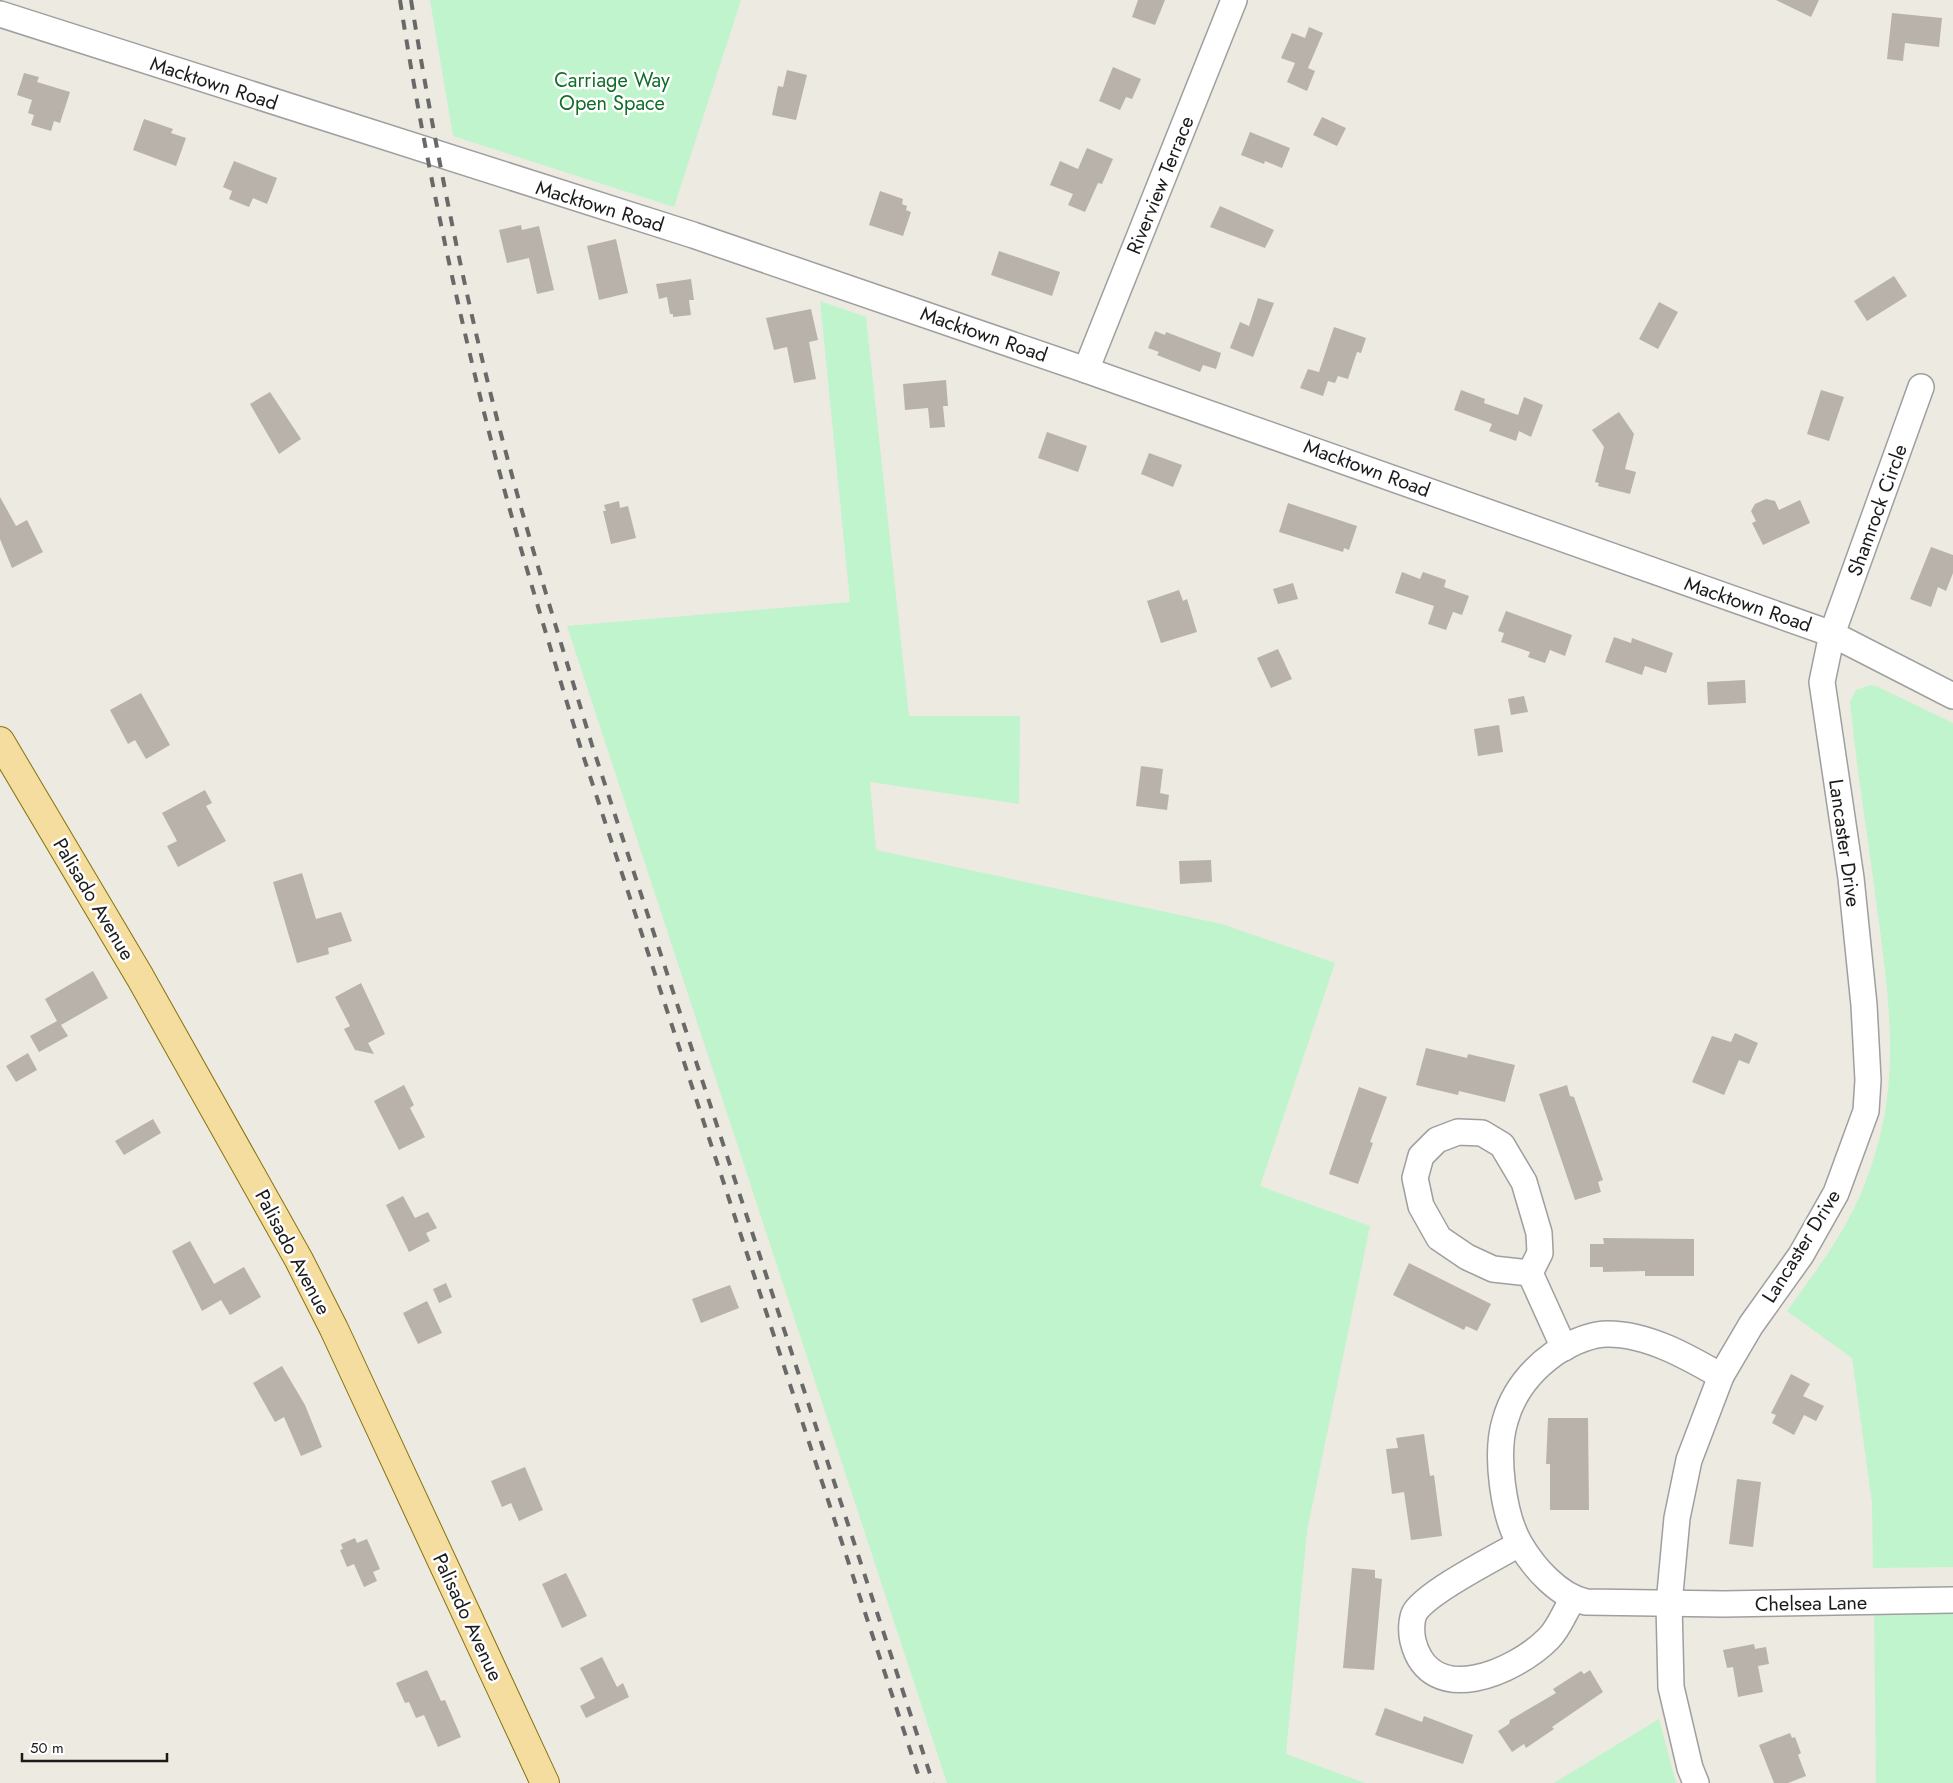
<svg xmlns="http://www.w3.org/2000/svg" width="1953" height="1783" viewBox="0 0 1953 1783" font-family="Jost,sans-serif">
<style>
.park{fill:#c0f4cd}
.building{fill:#b8b2ab}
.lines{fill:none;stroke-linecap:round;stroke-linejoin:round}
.minor-casing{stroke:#9f9f9f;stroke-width:28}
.major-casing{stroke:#86720b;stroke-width:30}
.minor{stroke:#fff;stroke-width:25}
.major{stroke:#f4dd9e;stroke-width:28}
.rail{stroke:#696969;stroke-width:4;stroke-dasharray:10 10;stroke-linecap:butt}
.labels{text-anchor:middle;stroke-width:5;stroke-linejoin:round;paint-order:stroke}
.park-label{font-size:20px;fill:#136e2a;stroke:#fff}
.street-label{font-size:20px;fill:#1b1b1b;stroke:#fff}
</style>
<rect width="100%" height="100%" fill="#eceae1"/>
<g class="park">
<path d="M430 0H741L674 207 453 136Z"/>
<path d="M820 301 866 317 909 716H1020L1019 804 870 782 876 850 1222 924 1335 963 1260 1186 1370 1226 1307 1531 1286 1754 1365 1783H947L567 626 850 602Z"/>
<path d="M1870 685 1876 686 1953 723V1567L1873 1568 1872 1503 1852 1358 1787 1311C1816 1271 1846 1232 1864 1186 1902 1091 1891 1014 1878 915 1869 844 1857 773 1850 702L1856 690Z"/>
<path d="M1953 1612V1783H1876L1874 1613Z"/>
<path d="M1659 1719 1676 1783H1554Z"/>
</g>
<g class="building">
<path d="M1138 0H1165L1155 25 1132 17Z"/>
<path d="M1776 0H1819L1811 17Z"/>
<path d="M1892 13 1942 18 1939 47 1905 43 1903 61 1887 59Z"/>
<path d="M1309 27 1323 33 1308 68 1315 71 1307 91 1287 82 1295 63 1281 58 1292 33 1305 38Z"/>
<path d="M1113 67 1141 79 1132 99 1126 97 1120 110 1099 101Z"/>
<path d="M787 70 807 75 796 120 772 115 778 86 783 87Z"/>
<path d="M24 73 39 77 37 82 70 92 60 123 54 121 51 131 31 125 34 115 28 113 32 100 17 95Z"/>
<path d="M1322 117 1346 128 1337 146 1313 135Z"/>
<path d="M144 119 173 129 171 133 186 138 176 166 133 150Z"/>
<path d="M1250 132 1290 148 1282 168 1265 161 1264 164 1241 155Z"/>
<path d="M1087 148 1113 159 1102 184 1098 183 1085 212 1068 205 1073 194 1050 185 1060 161 1078 169Z"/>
<path d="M234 161 277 178 267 204 253 198 249 207 229 199 232 191 223 187Z"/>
<path d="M880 191 903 199 902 204 907 206 906 210 911 212 903 236 869 225Z"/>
<path d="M1220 206 1274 230 1265 248 1210 227Z"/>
<path d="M521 225 522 230 539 226 554 290 537 294 529 258 507 263 499 230Z"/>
<path d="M616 239 628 293 599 300 587 246Z"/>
<path d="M999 251 1060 272 1052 296 991 275Z"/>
<path d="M1894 276 1907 296 1867 321 1854 301Z"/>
<path d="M691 279 694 300H689L691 315 673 317V314H670L667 297 659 299 656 284Z"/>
<path d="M1258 298 1274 303 1253 357 1230 348 1240 322 1249 326Z"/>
<path d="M1659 302 1678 312 1658 349 1639 339Z"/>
<path d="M811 309 818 340 809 342 816 379 794 383 787 347 774 350 766 318Z"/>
<path d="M1334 327 1366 338 1361 353 1357 352 1348 379 1338 376 1335 383 1328 381 1323 396 1300 388 1308 369 1319 372Z"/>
<path d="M1155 331 1165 335 1166 332 1221 353 1216 369 1203 365 1200 372 1157 355 1159 352 1148 348Z"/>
<path d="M946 380 948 406H943L945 427 930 428 928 408 905 410 903 384Z"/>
<path d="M1461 390 1485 399 1484 403 1518 415 1524 397 1543 405 1531 437 1519 431 1516 441 1489 431 1492 424 1454 410Z"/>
<path d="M1821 390 1844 397 1829 441 1807 434Z"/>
<path d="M270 392 301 439 279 454 250 404Z"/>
<path d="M1619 412 1634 434 1625 469 1636 472 1630 494 1598 486 1599 483 1595 482 1604 447 1592 430Z"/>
<path d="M1047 432 1087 446 1078 472 1038 458Z"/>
<path d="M1149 453 1182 465 1173 487 1141 474Z"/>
<path d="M0 497 16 526 27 520 43 552 12 568 0 539Z"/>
<path d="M1766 499 1775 501 1779 510 1800 500 1810 523 1763 545 1752 523 1756 521 1751 511 1755 504Z"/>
<path d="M619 501 620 508 628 506 636 538 611 544 603 511H606L604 505Z"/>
<path d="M1288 503 1357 526 1349 550 1344 548 1343 552 1279 532Z"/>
<path d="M1931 547 1953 555V573L1946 591 1938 587 1931 607 1910 599Z"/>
<path d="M1402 572 1420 579 1423 572 1446 580 1444 587 1469 596 1462 615 1453 612 1446 630 1428 624 1434 606 1395 593Z"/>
<path d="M1293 583 1298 599 1278 604 1273 589Z"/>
<path d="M1179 590 1183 601 1187 599 1197 632 1161 643 1147 601Z"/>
<path d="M1506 611 1572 635 1565 656 1550 650 1545 663 1528 657 1530 652 1501 642 1504 633 1498 631Z"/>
<path d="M1614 637 1631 643 1632 638 1673 653 1666 673 1645 666 1642 675 1605 662Z"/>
<path d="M1278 649 1292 679 1271 688 1257 658Z"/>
<path d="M1745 680 1746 703 1708 705 1707 682Z"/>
<path d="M141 693 170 745 146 759 135 740 128 744 110 710Z"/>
<path d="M1524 696 1528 712 1511 715 1508 699Z"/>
<path d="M1499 725 1503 752 1478 756 1474 729Z"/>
<path d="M1141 766 1163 769 1160 793 1169 795 1167 810 1136 806Z"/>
<path d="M205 790 212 803 206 806 226 841 178 867 167 846 177 841 162 813Z"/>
<path d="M1211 860 1212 882 1180 884 1179 861Z"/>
<path d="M302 873 316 919 341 912 352 941 328 948 329 954 297 963 273 882Z"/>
<path d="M93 971 108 998 61 1025 68 1036 39 1052 30 1036 57 1021 45 999Z"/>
<path d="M361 983 385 1034 368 1043 374 1054 355 1050 344 1029 350 1026 335 997Z"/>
<path d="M1735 1033 1758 1043 1749 1064 1739 1060 1724 1095 1692 1082 1712 1036 1731 1042Z"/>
<path d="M1426 1048 1467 1058 1468 1054 1515 1065 1505 1102 1459 1091 1458 1095 1416 1085Z"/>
<path d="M28 1053 37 1070 16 1082 6 1066Z"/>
<path d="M404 1085 414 1105 410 1108 425 1137 399 1150 374 1101Z"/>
<path d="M1567 1085 1570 1096 1574 1097 1603 1180 1598 1182 1601 1192 1575 1200 1539 1094Z"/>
<path d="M1359 1087 1387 1097 1370 1142 1373 1143 1358 1184 1329 1174Z"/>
<path d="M153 1119 161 1133 124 1155 115 1141Z"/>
<path d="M403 1196 415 1218 428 1212 437 1228 426 1233 430 1241 409 1252 386 1205Z"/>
<path d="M1603 1238 1694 1239V1276H1645V1271L1603 1272V1267H1590V1244H1604Z"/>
<path d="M190 1241 214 1284 244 1267 261 1297 230 1315 221 1300 202 1311 172 1251Z"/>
<path d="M1409 1263 1491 1304 1477 1331 1466 1326 1464 1330 1393 1295Z"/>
<path d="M446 1283 452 1297 439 1303 433 1289Z"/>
<path d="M730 1285 739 1308 701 1323 692 1299Z"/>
<path d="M427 1301 442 1333 418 1344 403 1313Z"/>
<path d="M282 1366 305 1405 322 1447 301 1456 284 1417 275 1422 253 1383Z"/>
<path d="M1791 1374 1810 1384 1803 1396 1824 1406 1816 1421 1804 1415 1794 1435 1772 1423 1776 1415 1771 1413Z"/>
<path d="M1548 1418H1588L1589 1510H1550V1464H1546Z"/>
<path d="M1424 1434 1430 1476 1434 1475 1442 1536 1411 1540 1404 1492 1392 1494 1386 1449 1398 1448 1396 1438Z"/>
<path d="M525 1467 543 1510 519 1521 511 1503 502 1507 491 1481Z"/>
<path d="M1737 1479 1761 1482 1753 1547 1729 1544Z"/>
<path d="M355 1538 357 1543 367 1539 380 1569 373 1572 377 1581 364 1587 354 1564 347 1567 340 1550 343 1549 341 1544Z"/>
<path d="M1352 1568 1375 1570V1578L1382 1579 1374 1670 1343 1668Z"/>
<path d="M566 1573 587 1616 562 1628 542 1584Z"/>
<path d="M1754 1644 1755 1649 1766 1647 1769 1664 1758 1666 1763 1692 1738 1697 1733 1667 1727 1668 1723 1650Z"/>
<path d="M602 1657 617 1687 623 1683 629 1697 586 1718 580 1706 595 1698 580 1668Z"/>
<path d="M427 1670 441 1701 445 1700 461 1737 438 1747 424 1715 416 1718 409 1702 405 1703 396 1683Z"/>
<path d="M1590 1670 1603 1692 1552 1727 1554 1729 1526 1748 1524 1744 1512 1752 1498 1731 1509 1724 1510 1720 1556 1693 1553 1689 1581 1671 1584 1674Z"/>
<path d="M1385 1708 1422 1722 1424 1716 1473 1735 1463 1764 1375 1735Z"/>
<path d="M1790 1733 1792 1738 1795 1737 1801 1753 1798 1755 1806 1776 1788 1783H1774L1759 1745Z"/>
</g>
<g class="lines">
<defs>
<g id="minor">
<path d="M0 14 693 235 1086 370 1832 634 1953 696"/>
<path d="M1086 370 1234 0"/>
<path d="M1530 1273 1493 1269 1467 1257 1439 1238 1421 1206 1415 1178 1421 1156 1437 1140 1458 1132 1482 1133 1502 1145 1524 1182 1539 1233 1540 1253 1530 1273 1564 1348"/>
<path d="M1721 1376C1688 1357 1648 1334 1608 1334 1589 1334 1571 1343 1555 1353 1531 1370 1513 1392 1505 1421 1495 1454 1503 1515 1520 1544 1534 1568 1559 1596 1586 1602L1724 1604 1953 1600"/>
<path d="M1519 1544C1495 1558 1429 1591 1415 1612 1411 1619 1411 1633 1413 1641 1430 1710 1516 1672 1549 1638 1559 1628 1565 1611 1573 1599"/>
<path d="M1696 1783 1690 1768 1671 1687 1669 1604 1677 1518 1689 1460 1721 1376 1751 1325 1801 1255 1836 1193 1866 1111 1868 1080 1864 1005 1851 878 1822 682 1832 634 1921 387"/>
</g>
<path id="major" d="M0 741 140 977 299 1260 334 1329 545 1783"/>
</defs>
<use href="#minor" class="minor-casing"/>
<use href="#major" class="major-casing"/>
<use href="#minor" class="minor"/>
<use href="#major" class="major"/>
<g class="rail">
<path d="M400 0C423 148 454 295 491 440 518 544 550 646 581 749L921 1783"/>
<path d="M411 0C435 147 464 294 502 438 529 541 561 643 592 745L933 1783"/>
</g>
</g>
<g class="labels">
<g class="park-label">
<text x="612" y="87">Carriage Way<tspan x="612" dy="23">Open Space</tspan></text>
</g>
<g class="street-label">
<text transform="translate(214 83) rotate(18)" y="7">Macktown Road</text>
<text transform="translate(1160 185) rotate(-68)" y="7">Riverview Terrace</text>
<text transform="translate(600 206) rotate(17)" y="7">Macktown Road</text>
<text transform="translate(984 334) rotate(19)" y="7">Macktown Road</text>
<text transform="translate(1367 468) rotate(20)" y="7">Macktown Road</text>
<text transform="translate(1877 510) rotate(-70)" y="7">Shamrock Circle</text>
<text transform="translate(1748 604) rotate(19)" y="7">Macktown Road</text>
<text transform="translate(1845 843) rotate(82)" y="7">Lancaster Drive</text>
<text transform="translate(94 899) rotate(59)" y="7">Palisado Avenue</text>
<text transform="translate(1801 1246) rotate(-58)" y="7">Lancaster Drive</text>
<text transform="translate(293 1252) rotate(62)" y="7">Palisado Avenue</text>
<text transform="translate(1811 1603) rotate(-1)" y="7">Chelsea Lane</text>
<text transform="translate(468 1617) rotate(65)" y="7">Palisado Avenue</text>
</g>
</g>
<path d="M22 1753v8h145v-8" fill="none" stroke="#1b1b1b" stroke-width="2.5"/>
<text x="30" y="1753" font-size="15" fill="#1b1b1b" stroke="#ffffff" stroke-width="4" paint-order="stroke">50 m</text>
</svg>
